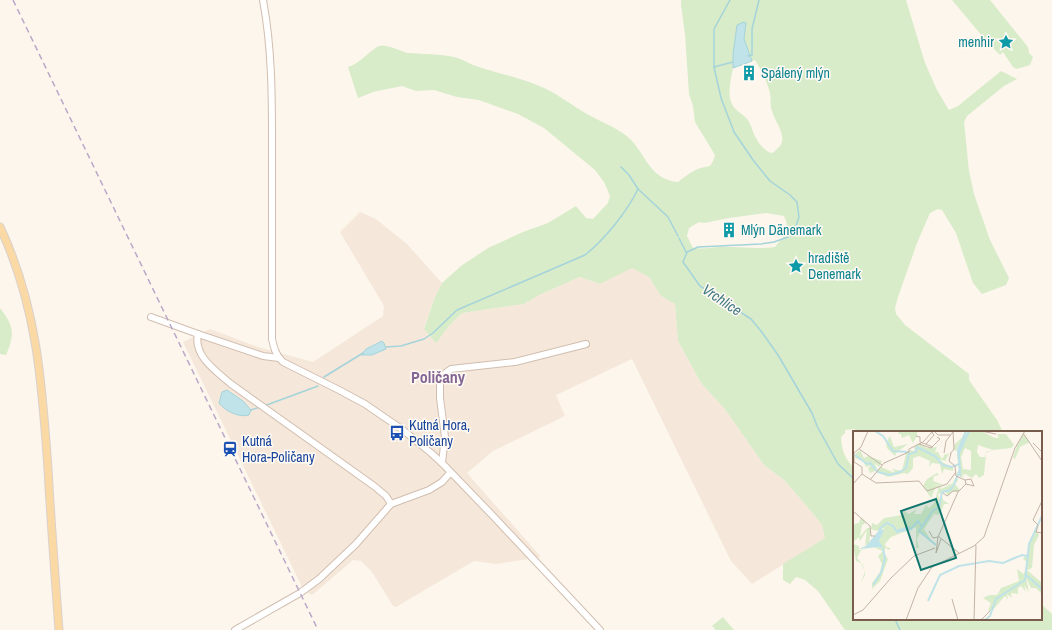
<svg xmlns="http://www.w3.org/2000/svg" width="1052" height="630" viewBox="0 0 1052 630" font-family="'Archivo Narrow',sans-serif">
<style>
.residential{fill:#f5e8da}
.green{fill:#d8ecc9;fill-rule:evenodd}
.water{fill:#bfe3e8;stroke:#a5d3da}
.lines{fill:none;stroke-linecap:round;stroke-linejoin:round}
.stream{stroke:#a5d3da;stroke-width:1.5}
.minor-casing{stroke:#d1beb0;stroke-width:8}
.major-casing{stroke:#dad1cd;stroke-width:9}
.minor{stroke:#fff;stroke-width:6}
.major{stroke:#fbd9a5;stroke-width:7}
.rail{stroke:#b9a8c9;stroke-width:1.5;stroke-dasharray:6 4;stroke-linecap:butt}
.labels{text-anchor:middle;stroke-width:3;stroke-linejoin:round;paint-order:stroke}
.culture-label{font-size:14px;fill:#0d838f;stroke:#fffaf3;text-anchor:start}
.transit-label{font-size:14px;fill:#164399;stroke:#fffaf3;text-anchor:start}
.water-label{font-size:15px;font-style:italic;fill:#437c86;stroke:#fffaf3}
.quarter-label{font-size:16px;font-weight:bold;fill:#846695;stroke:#fffaf3}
.inset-river{fill:none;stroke:#bfe3e8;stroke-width:2}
.inset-road{fill:none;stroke:#c5b3a7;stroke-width:1}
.view{fill:#0f766e;fill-opacity:0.15;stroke:#0f766e;stroke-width:2}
.inset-edge{fill:none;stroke:#7a5c4d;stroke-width:2}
</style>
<rect width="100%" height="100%" fill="#fdf6ec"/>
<path class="residential" d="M360 212 376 219 407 244 442 283 435 297 424 328 449 326 462 313 524 304 539 295 580 277 600 284 632 267 649 277 661 296 675 304 678 341 701 383 724 408 764 465 784 480 805 504 822 525 826 538 752 584 731 561 632 359 556 395 565 416 493 451 467 473 541 557 496 564 474 561 396 607 393 606 377 580 371 571 361 561 353 560 312 595 304 591 183 342 210 329 258 347 313 362 383 316 384 306 340 232Z"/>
<g class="green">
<path d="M681 0H906L925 63 937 90 949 110 958 106 1001 71 1017 79 1004 86 967 116 964 122 969 171 974 194 990 240 1009 278 1006 285 982 294 973 283 956 233 942 210 938 209 930 213 917 243 898 297 895 308 896 314 905 325 969 374V380L997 420 1003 432H859L854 429 845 430V433L841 437C842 451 844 457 854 468V619H1041V604L1052 614V630H845L818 591 805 580 796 577 790 584 783 580V564L825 538 822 525 805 504 784 480 764 465 724 408 701 383 678 341 675 304 661 296 649 277 632 268 600 284 580 277 539 295 524 304 462 313 449 326 436 343 424 329 435 297 442 283 461 266 488 248 523 232 548 223 576 206 586 218 593 219 608 203 610 196 604 182 595 170 544 128 518 114 479 100 457 97 434 90 416 91 402 86 373 92 358 98 348 67C360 64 373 47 380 46 389 44 400 52 409 53 424 54 440 54 454 57 463 59 471 65 479 67 499 74 518 77 537 85 555 92 570 104 587 114 599 121 613 126 624 134 646 149 646 179 678 182 690 173 695 168 710 166L713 161 715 155 695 122 693 106 689 94 685 34 681 5ZM755 60C761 70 767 81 770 93 771 99 770 106 772 111 775 123 791 139 776 150 775 151 773 153 771 153 766 152 758 143 756 138 752 132 752 125 747 119 743 114 735 111 732 104 727 94 731 79 733 68ZM766 213 784 216C791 230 784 236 775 247 756 250 738 246 718 247 710 248 702 249 693 248L687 236 689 228 699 222 704 223 729 218Z"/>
<path d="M952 0H990L1028 47 1029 53 1033 57 1030 65 1017 69 1013 67 1003 52 1000 55 988 43Z"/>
<path d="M0 308C14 326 15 334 6 355L0 354Z"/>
<path d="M723 617 734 630H716L712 626Z"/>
</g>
<g class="water">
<path d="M744 22 746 23 744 39 752 61 733 68V54L737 25Z"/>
<path d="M382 341 384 343 386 349 372 355H361L366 349Z"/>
<path d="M227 390 243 401 251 410 249 415C239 418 225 411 219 403L222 392Z"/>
</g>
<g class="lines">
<g class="stream">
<path d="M730 0 714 29V67L721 98 734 132 753 160 770 181 790 195 797 202 799 217 796 226 788 237 774 242 761 244 698 247 687 252 683 262 700 286 751 319 761 331 778 355 812 413 817 426 838 464 854 479"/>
<path d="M748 56 752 55V29L759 0"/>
<path d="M714 67 733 62"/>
<path d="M621 167 629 175 638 189"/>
<path d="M679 238 686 252"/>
<path d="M386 347 401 346 424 339 433 333 457 310 585 255C604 240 627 212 638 189L668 217 678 236"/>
<path d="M324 377 363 353"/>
<path d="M264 406 318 386"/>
<path d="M251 410 260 407"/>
<path d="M895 619 900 630"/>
</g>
<defs>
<g id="minor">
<path d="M263 0C273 53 272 109 272 163 272 222 272 281 272 339 274 348 276 356 283 362L339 390 365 404 403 430 431 453 442 463 494 517 600 630"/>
<path d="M151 317 198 334"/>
<path d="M279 358 263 356 198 334C193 356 216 371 231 384L374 486 386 496 391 504"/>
<path d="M442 463 445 437 440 398V384L443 375 451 369 515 362 586 344"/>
<path d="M235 630 300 593 319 579 356 544 391 504 429 490 442 482 450 473"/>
</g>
<path id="major" d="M0 227C37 306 42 383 48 469 51 523 55 576 59 630"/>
</defs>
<use href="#minor" class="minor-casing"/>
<use href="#major" class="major-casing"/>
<use href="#minor" class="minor"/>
<use href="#major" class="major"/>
<path class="rail" d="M13 0 318 630"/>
</g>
<defs>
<symbol id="sight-bare" viewBox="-9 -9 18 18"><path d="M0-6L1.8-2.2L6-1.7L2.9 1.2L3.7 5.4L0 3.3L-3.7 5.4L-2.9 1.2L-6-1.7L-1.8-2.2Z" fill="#0f9aa8" stroke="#fffaf3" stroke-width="2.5" paint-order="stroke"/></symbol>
<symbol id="building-bare" viewBox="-9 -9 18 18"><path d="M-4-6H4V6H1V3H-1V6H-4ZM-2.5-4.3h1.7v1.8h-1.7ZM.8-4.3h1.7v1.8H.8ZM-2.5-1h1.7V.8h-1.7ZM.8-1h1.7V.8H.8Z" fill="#0f9aa8" stroke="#fffaf3" stroke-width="2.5" paint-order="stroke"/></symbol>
<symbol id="bus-bare" viewBox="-9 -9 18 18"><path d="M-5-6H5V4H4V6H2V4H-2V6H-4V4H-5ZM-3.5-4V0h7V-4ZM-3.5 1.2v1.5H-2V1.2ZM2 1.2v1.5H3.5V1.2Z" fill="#1a4fb4" stroke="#fffaf3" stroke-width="2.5" paint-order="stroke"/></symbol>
<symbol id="station-bare" viewBox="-9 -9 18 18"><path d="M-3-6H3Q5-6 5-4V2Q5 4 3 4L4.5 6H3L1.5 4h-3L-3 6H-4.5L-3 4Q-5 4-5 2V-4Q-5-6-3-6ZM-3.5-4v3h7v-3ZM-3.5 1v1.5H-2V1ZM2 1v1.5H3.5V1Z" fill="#1a4fb4" stroke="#fffaf3" stroke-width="2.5" paint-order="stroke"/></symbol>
</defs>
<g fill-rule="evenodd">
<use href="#sight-bare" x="995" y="31" width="22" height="22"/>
<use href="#building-bare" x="738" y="62" width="22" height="22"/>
<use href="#building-bare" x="718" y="219" width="22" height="22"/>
<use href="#sight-bare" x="785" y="255" width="22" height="22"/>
<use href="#bus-bare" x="386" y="422" width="22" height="22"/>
<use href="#station-bare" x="219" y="438" width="22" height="22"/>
</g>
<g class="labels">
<g class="culture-label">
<text x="994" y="47" text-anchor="end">menhir</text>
<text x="761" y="78">Spálený mlýn</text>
<text x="741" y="235">Mlýn Dänemark</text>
<text x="808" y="263">hradiště<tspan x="808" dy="16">Denemark</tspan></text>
</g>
<g class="transit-label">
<text x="409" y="430">Kutná Hora,<tspan x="409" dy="16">Poličany</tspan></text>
<text x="242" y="446">Kutná<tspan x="242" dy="16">Hora-Poličany</tspan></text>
</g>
<g class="water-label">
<text transform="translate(722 300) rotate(34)" y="5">Vrchlice</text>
</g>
<g class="quarter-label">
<text x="438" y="383">Poličany</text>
</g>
</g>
<g transform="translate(853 431)">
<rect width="189" height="189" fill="#fdf6ec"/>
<path d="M46 0H64V5L60 12 56 4 49 7 48 3H45ZM116 0 130 1 142 7H146L144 3H153L161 14 158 17 140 19 125 14 124 21 127 26H132L133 21 139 19 133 22 131 44 126 47 123 43 119 47 112 43 109 44 111 46H107L104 24 108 9 103 20 101 19V14ZM112 17 118 20V39L110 38 108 26ZM170 3 177 11 167 16 162 28 160 27 164 14ZM37 5 41 16 55 13 44 21 42 25 34 17 33 12ZM65 12 74 17 84 16 82 21H85L89 28 92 23H96L92 30 84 28 100 37V40L91 38 89 43 87 33 79 32 76 36 77 30 66 25 60 27V37L55 43 51 42 35 46 22 40 17 42 15 37 18 34 13 36 10 30 2 27 3 22 7 19 11 27 15 25 29 30 26 36 22 32 24 39 28 36 42 42 39 38 49 40 53 22 57 19 62 20 61 16ZM84 42 86 44 81 45 80 50 91 54 78 55H87L88 58 100 52 103 46 105 49 102 53 107 59 104 61 100 60 95 65 92 60 85 63 86 68 89 65 90 69 96 73H91L88 81 85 84 81 83 71 98 78 109 67 101 64 108 66 117H63V96L38 106 32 113 33 116 37 117V119L32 117 31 122 35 128 27 150 19 158V152L27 141 29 133 25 125 30 120 22 117 9 118 4 127 10 134 12 141V144L8 152 12 140 8 132 3 130 0 113 6 115V119L26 116 30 118 26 110 31 97 24 100 18 98 16 112 12 115 14 99 7 110 6 106 0 111 1 93 6 92 8 86 13 92 9 94 7 106 14 97H18L19 92 24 94 31 87 49 84 51 80 56 83 64 78 61 83H68L73 74 76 77 81 72 86 56 82 58 78 67 70 55 74 48ZM183 98 186 104 181 114 179 137 174 139 189 152V163L183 157H178L173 147 176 161 171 154 173 161 168 155 165 157V163L158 162 159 167 154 163 155 169 152 165 139 180H135L138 172 130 167 136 164H144L148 157 166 150 164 138 171 143 174 131 170 128 172 125 175 126V113Z" fill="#d8ecc9" fill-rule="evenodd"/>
<path d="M27 98 31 99 26 110 31 118 26 116 5 118 13 115Z" fill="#bfe3e8"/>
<path class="inset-river" d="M22 0 30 5 40 20 56 21M2 24 14 33 17 32 25 41 37 44 47 41 53 37 56 23 63 21 64 16 82 25 90 34 99 36 106 33M107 45 106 22 116 0M68 97 66 100 83 114M26 98 34 92 40 95 44 101 58 98 65 90 69 96 80 79 86 77 89 61 97 59 101 54 107 38 105 19 113 0M43 100 57 96M172 143 189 158M20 154 28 142 32 127 30 118M75 170 87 144 106 135 136 130 150 132 169 124 174 125M132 189 137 185 143 168 172 149 176 113 189 85"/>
<path class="inset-road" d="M81 0 85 4H97M128 0 143 3M170 2 189 30M63 5 67 6V11L80 16M180 12 189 21M66 13 78 17 87 8 84 6M73 13 81 4 79 1M6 18 29 34M91 22 93 10 100 1M98 22 96 30 102 35 103 45 112 49 113 53M97 23 101 18 100 0M9 43 23 52 66 50 74 60 94 53 103 41M9 43V36L1 31V22L8 16 15 0M17 49 31 32 56 21V18L70 11 80 0M112 49 118 48 121 55 113 53M0 53 9 43M90 62 94 65 100 60H106M189 70 180 89 185 94 183 101 189 102M0 80 17 95 18 105H22M76 100 80 107 85 106M85 105 106 122M88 108 83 122 85 106 105 61 113 53M99 168 105 189M0 184 10 179 38 147 61 125 82 117M53 189 65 157 79 136 121 115 131 106 162 17 172 0M121 189 123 114M128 189 137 180"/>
<path class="view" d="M83 68 103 127 68 139 48 80Z"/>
<rect width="189" height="189" class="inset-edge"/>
</g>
</svg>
